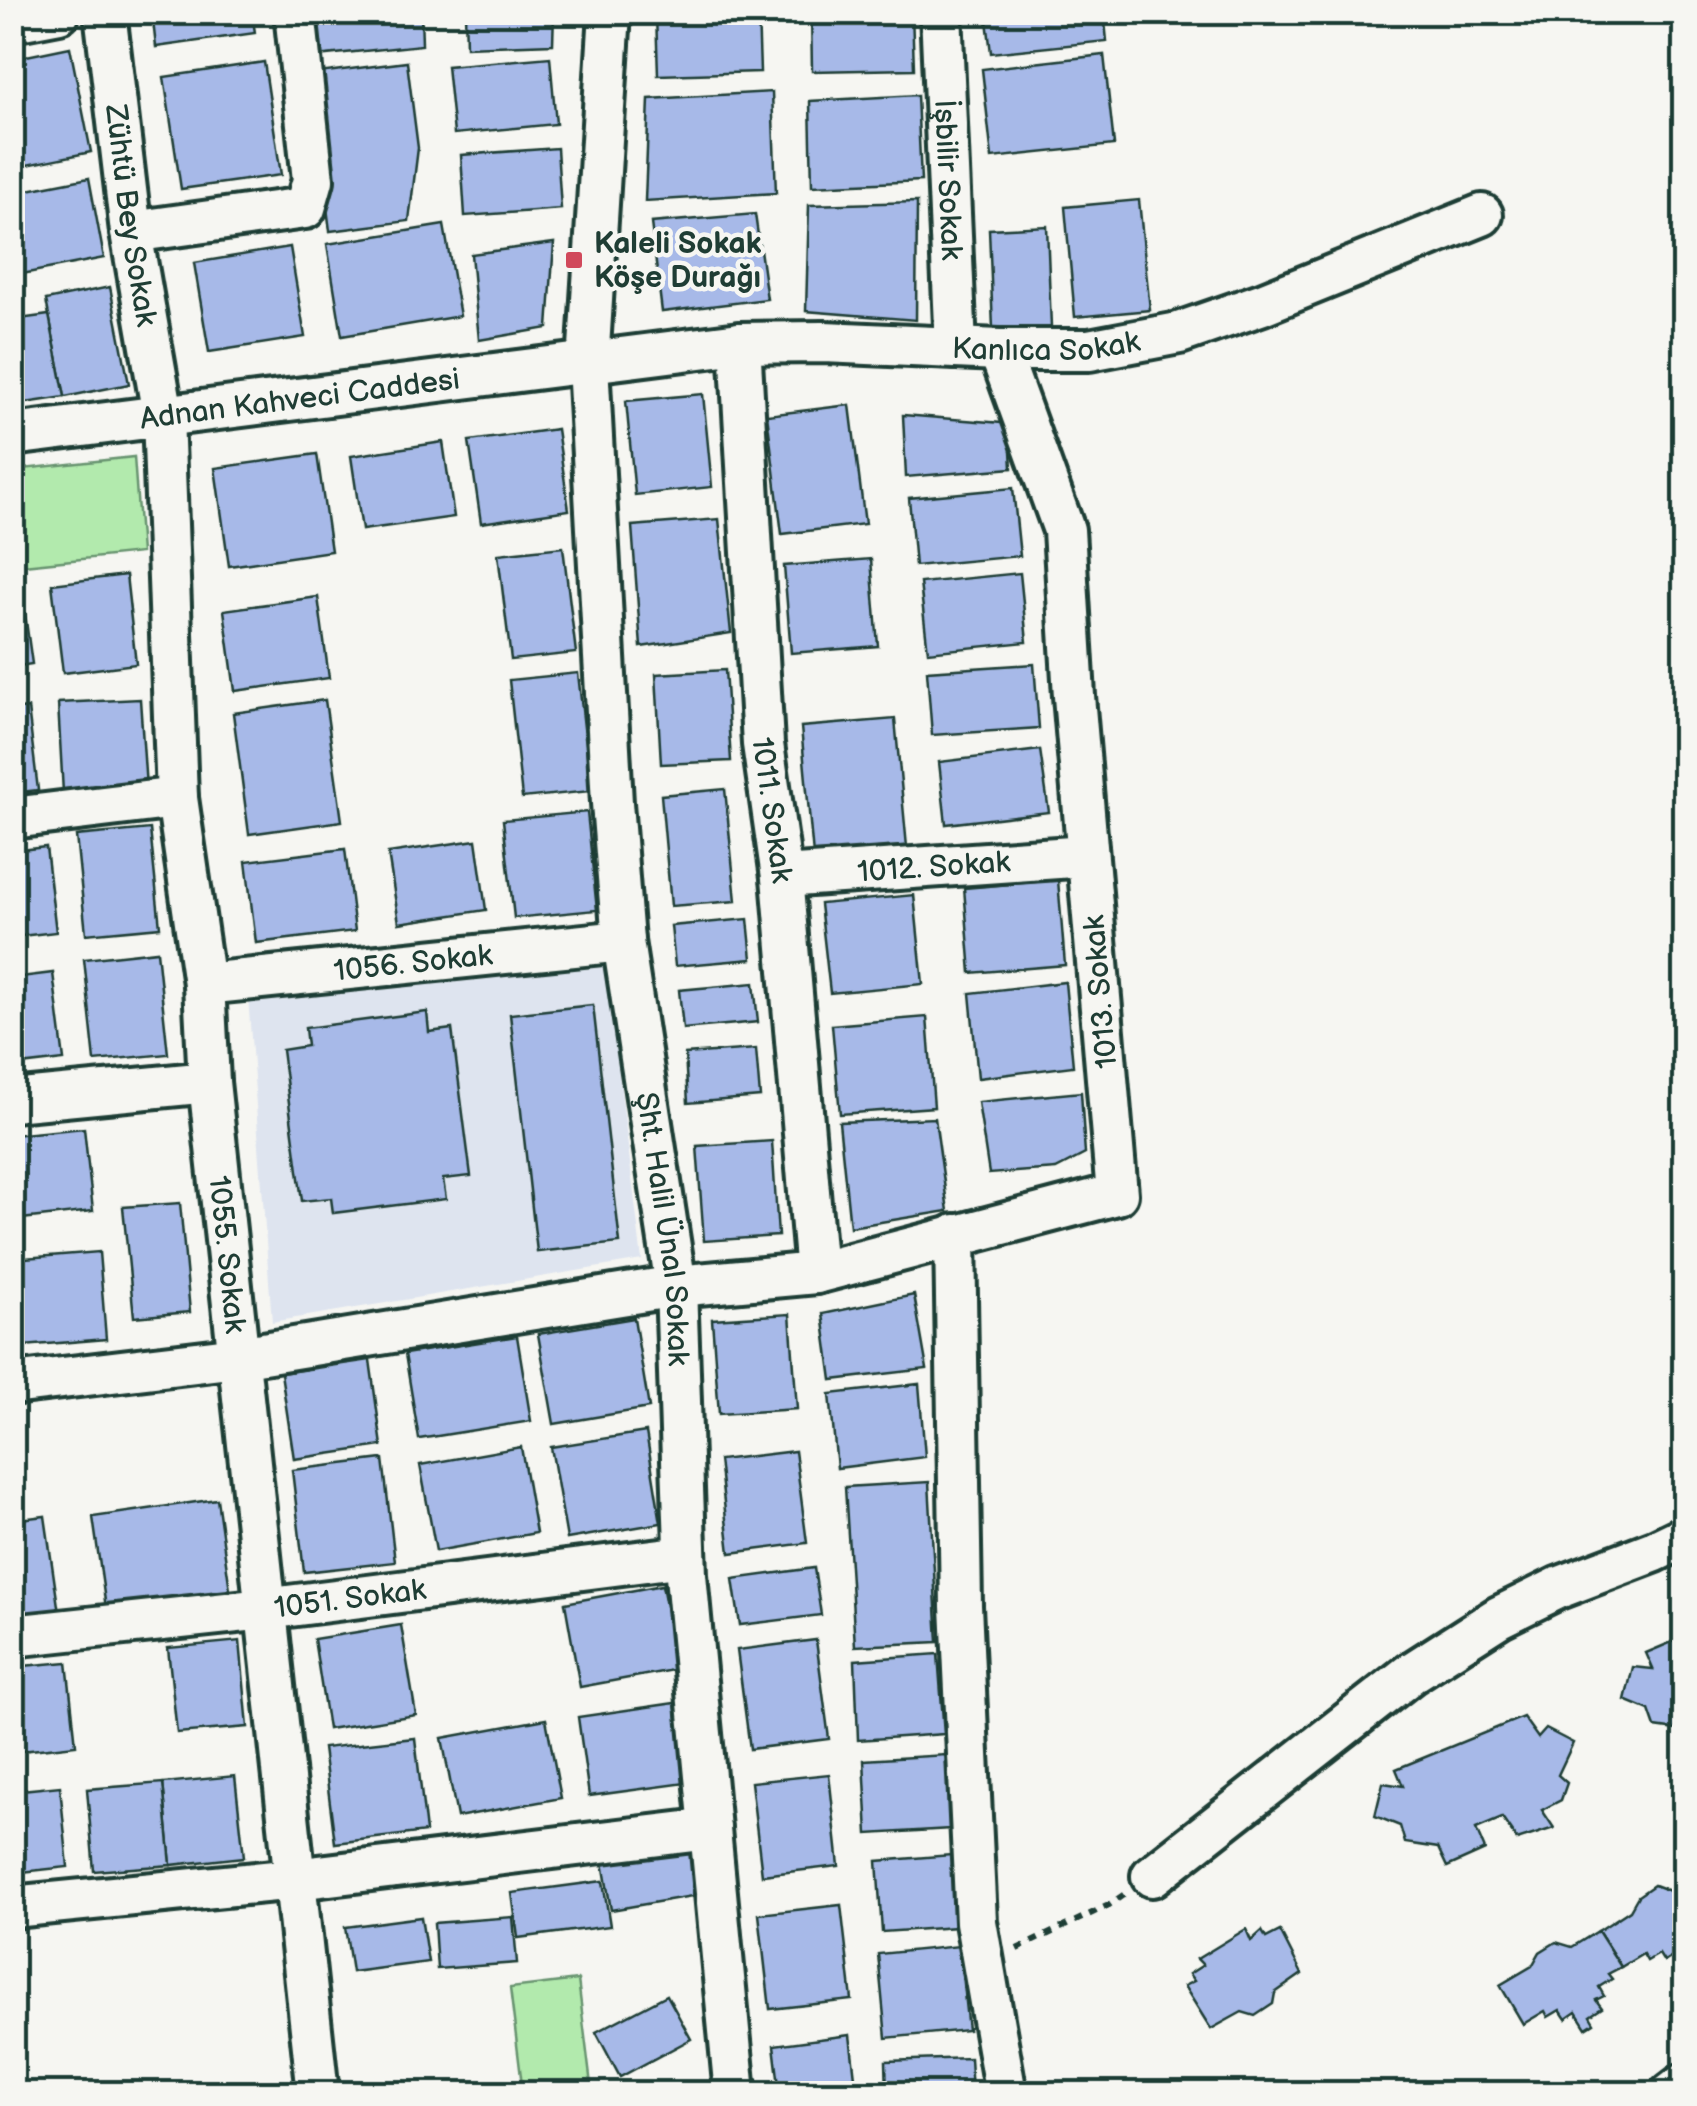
<svg xmlns="http://www.w3.org/2000/svg" width="1697" height="2106" viewBox="0 0 1697 2106" font-family="'Balsamiq Sans',sans-serif">
<style>
.built{fill:#dee4ef}
.green{fill:#b2eaad;stroke:#689470;stroke-width:2.5}
.building{fill:#a7b9e8;stroke:#1f3d34;stroke-width:2.5}
.lines{fill:none;stroke-linecap:round;stroke-linejoin:round}
.minor-casing{stroke:#1f3d34;stroke-width:48}
.path{stroke:#1f3d34;stroke-width:6;stroke-dasharray:8 8;stroke-linecap:butt}
.minor{stroke:#f6f6f2;stroke-width:40}
.poi-dot{fill:#d1495b;stroke:#f6f6f2;stroke-width:4}
.labels{text-anchor:middle;stroke-width:9;stroke-linejoin:round;paint-order:stroke}
.street-label{font-size:30px;fill:#1f3d34;stroke:#f6f6f2}
.poi-label{font-size:30px;font-weight:bold;fill:#1f3d34;stroke:#f6f6f2;text-anchor:start}
</style>
<rect width="100%" height="100%" fill="#f6f6f2"/>
<filter id="ink" filterUnits="userSpaceOnUse"><feTurbulence type="fractalNoise" baseFrequency=".01" numOctaves="2"/><feDisplacementMap in="SourceGraphic" scale="20" xChannelSelector="R" yChannelSelector="G"/><feConvolveMatrix kernelMatrix="1 2 1 2 8 2 1 2 1" color-interpolation-filters="sRGB"/></filter>
<g filter="url(#ink)">
<path class="built" d="M605 960 642 1260 272 1322 248 997Z"/>
<g class="green">
<path d="M134 457 141 553 13 566V470Z"/>
<path d="M578 1980 592 2093H523L510 1988Z"/>
</g>
<g class="building">
<path d="M152 12H252L255 33 156 47Z"/>
<path d="M313 12H421L422 45 316 56Z"/>
<path d="M465 12H554L553 44 466 47Z"/>
<path d="M758 12 760 72 658 75 656 14Z"/>
<path d="M811 12H912L914 69 812 71Z"/>
<path d="M986 12H1104L1107 41 991 53Z"/>
<path d="M70 47 91 152 12 168V59Z"/>
<path d="M1104 55 1114 145 992 158 982 69Z"/>
<path d="M550 57 556 124 454 134 447 66Z"/>
<path d="M264 62 281 175 181 189 164 77Z"/>
<path d="M407 62 418 148 409 221 330 231 310 74Z"/>
<path d="M772 92 776 193 645 201 649 99Z"/>
<path d="M917 95 921 181 812 186 810 101Z"/>
<path d="M557 148 561 209 465 216 461 155Z"/>
<path d="M89 178 104 258 12 276V193Z"/>
<path d="M1139 200 1150 310 1075 317 1065 207Z"/>
<path d="M917 202 916 320 806 311 809 205Z"/>
<path d="M755 214 767 299 662 312 651 223Z"/>
<path d="M444 225 460 316 342 336 327 244Z"/>
<path d="M1047 226 1051 327 993 329 989 229Z"/>
<path d="M554 243 548 328 479 340 471 254Z"/>
<path d="M290 247 305 337 209 352 194 263Z"/>
<path d="M110 287 129 384 65 397 46 300Z"/>
<path d="M49 315 65 397 12 405V320Z"/>
<path d="M703 394 712 487 635 495 626 401Z"/>
<path d="M850 405 865 524 782 534 767 415Z"/>
<path d="M903 415 1002 423 1010 433 1012 468 906 477Z"/>
<path d="M557 429 569 510 481 523 469 441Z"/>
<path d="M443 442 454 517 362 530 351 456Z"/>
<path d="M317 454 331 551 229 566 215 468Z"/>
<path d="M1013 488 1020 556 915 566 909 498Z"/>
<path d="M719 519 731 633 641 647 632 526Z"/>
<path d="M563 547 576 653 511 660 498 554Z"/>
<path d="M871 559 878 646 791 653 784 566Z"/>
<path d="M1020 573 1027 642 928 652 920 583Z"/>
<path d="M126 575 136 664 63 673 52 584Z"/>
<path d="M21 585 32 664 12 667V586Z"/>
<path d="M318 597 329 678 235 691 224 610Z"/>
<path d="M1034 664 1039 728 932 735 927 671Z"/>
<path d="M725 670 731 761 661 764 656 674Z"/>
<path d="M578 673 591 791 522 798 509 680Z"/>
<path d="M140 699 146 788 63 793 58 703Z"/>
<path d="M325 700 342 821 249 834 233 713Z"/>
<path d="M28 708 38 790 12 793V710Z"/>
<path d="M895 719 907 847 813 855 801 727Z"/>
<path d="M1040 750 1049 812 946 824 939 762Z"/>
<path d="M725 789 736 901 671 906 661 795Z"/>
<path d="M587 812 597 910 514 918 503 820Z"/>
<path d="M150 829 160 927 86 934 76 836Z"/>
<path d="M476 840 486 910 399 923 388 853Z"/>
<path d="M46 847 56 932 12 937V851Z"/>
<path d="M345 849 355 931 256 943 246 861Z"/>
<path d="M1058 880 1065 965 971 973 964 888Z"/>
<path d="M914 895 923 984 830 993 820 904Z"/>
<path d="M748 919 752 959 675 966 671 926Z"/>
<path d="M157 951 168 1054 95 1061 84 959Z"/>
<path d="M53 973 64 1060 12 1066V978Z"/>
<path d="M1065 982 1073 1066 978 1078 970 993Z"/>
<path d="M754 983 758 1022 683 1029 679 990Z"/>
<path d="M593 1005 620 1243 537 1252 510 1014Z"/>
<path d="M427 1012 429 1032 452 1029 471 1176 443 1179 446 1199 333 1213 331 1198 302 1201 282 1050 307 1046 305 1028Z"/>
<path d="M927 1017 934 1107 840 1114 832 1025Z"/>
<path d="M756 1049 760 1097 688 1103 685 1054Z"/>
<path d="M1081 1092 1085 1154 1056 1169 989 1174 978 1102Z"/>
<path d="M935 1118 948 1211 850 1227 839 1122Z"/>
<path d="M84 1128 93 1211 12 1220V1135Z"/>
<path d="M772 1141 778 1236 704 1241 697 1146Z"/>
<path d="M180 1203 190 1312 134 1317 123 1207Z"/>
<path d="M99 1252 106 1339 12 1347V1259Z"/>
<path d="M914 1295 927 1369 832 1380 823 1314Z"/>
<path d="M790 1314 797 1409 719 1414 712 1319Z"/>
<path d="M634 1318 649 1408 554 1424 538 1334Z"/>
<path d="M517 1336 531 1421 419 1439 405 1354Z"/>
<path d="M370 1360 382 1446 294 1459 281 1373Z"/>
<path d="M919 1384 925 1457 837 1468 830 1394Z"/>
<path d="M646 1432 661 1523 567 1539 551 1447Z"/>
<path d="M521 1447 536 1533 436 1551 420 1465Z"/>
<path d="M795 1451 807 1543 730 1553 719 1460Z"/>
<path d="M383 1459 395 1562 304 1572 292 1470Z"/>
<path d="M929 1482 938 1642 855 1646 845 1487Z"/>
<path d="M217 1499 231 1597 107 1615 93 1517Z"/>
<path d="M45 1516 59 1613 12 1619V1520Z"/>
<path d="M814 1568 821 1615 740 1625 733 1579Z"/>
<path d="M662 1585 678 1669 580 1687 565 1603Z"/>
<path d="M401 1625 416 1715 328 1729 314 1639Z"/>
<path d="M1684 1637V1731L1655 1727 1649 1710 1625 1700 1633 1667 1653 1669 1646 1653Z"/>
<path d="M816 1640 829 1739 750 1749 737 1650Z"/>
<path d="M240 1641 248 1727 177 1733 168 1648Z"/>
<path d="M938 1654 944 1734 858 1740 855 1660Z"/>
<path d="M67 1662 76 1745 12 1752V1667Z"/>
<path d="M675 1703 686 1783 589 1796 578 1717Z"/>
<path d="M1523 1717 1538 1738 1546 1729 1573 1743 1558 1775 1567 1783 1561 1800 1542 1810 1554 1828 1517 1840 1502 1818 1476 1829 1485 1850 1447 1867 1438 1848 1405 1843 1400 1826 1375 1816 1383 1783 1403 1786 1396 1769Z"/>
<path d="M546 1719 561 1798 457 1817 442 1738Z"/>
<path d="M415 1738 426 1832 335 1843 323 1748Z"/>
<path d="M946 1755 950 1829 868 1834 864 1760Z"/>
<path d="M829 1774 839 1866 762 1875 751 1782Z"/>
<path d="M235 1776 244 1857 171 1865 163 1783Z"/>
<path d="M163 1783 171 1865 94 1871 87 1789Z"/>
<path d="M60 1786 68 1867 12 1873V1791Z"/>
<path d="M690 1848 698 1895 611 1910 603 1862Z"/>
<path d="M951 1855 956 1927 882 1932 877 1861Z"/>
<path d="M603 1881 610 1926 518 1938 512 1893Z"/>
<path d="M1684 1882V1971L1674 1956 1664 1962 1659 1954 1647 1961 1643 1954 1621 1967 1598 1931 1630 1910 1638 1896 1654 1885 1670 1891Z"/>
<path d="M841 1905 852 2000 770 2009 759 1914Z"/>
<path d="M421 1917 428 1962 352 1972 345 1927Z"/>
<path d="M513 1917 517 1963 437 1969 434 1923Z"/>
<path d="M1246 1929 1251 1941 1262 1931 1266 1938 1280 1931 1302 1974 1275 1993 1273 2004 1255 2016 1242 2012 1211 2029 1184 1986 1194 1981 1189 1974 1203 1965 1197 1959Z"/>
<path d="M1598 1931 1621 1967 1608 1974 1612 1979 1599 1987 1604 1996 1596 2000 1602 2008 1590 2016 1594 2023 1586 2028 1576 2012 1566 2019 1560 2010 1548 2017 1545 2011 1523 2024 1500 1985 1532 1966 1540 1952 1556 1942 1572 1947Z"/>
<path d="M959 1946 968 2030 886 2038 878 1954Z"/>
<path d="M667 1995 691 2039 620 2077 596 2032Z"/>
<path d="M850 2035 857 2094H780L774 2045Z"/>
<path d="M970 2058 972 2094H887L886 2061Z"/>
<path d="M1343 2082H1360L1372 2089 1409 2086 1410 2094H1296L1331 2089Z"/>
<path d="M1228 2087H1246L1257 2093 1296 2094H1214Z"/>
</g>
<g class="lines">
<defs>
<g id="minor">
<path id="s1" d="M105 12 131 232 163 415 177 798 204 984 209 1082 318 2094"/>
<path id="s2" d="M610 12 588 364 612 803 623 941 676 1286 686 1575 735 2094"/>
<path id="s3" d="M941 12 956 348"/>
<path d="M12 21 59 12"/>
<path d="M131 232 305 208 313 180 295 12"/>
<path id="s4" d="M740 343 763 744 782 877 816 1273"/>
<path id="s5" d="M12 435 740 343 824 342 999 350H1089L1179 333 1262 304 1482 215"/>
<path d="M12 818 177 798"/>
<path id="s6" d="M782 877 1087 856"/>
<path id="s7" d="M204 984 623 941"/>
<path d="M12 1101 209 1082"/>
<path d="M955 1235 961 1606 976 1922 1006 2094"/>
<path d="M12 1384 238 1357 676 1286 816 1273 1117 1194 1074 696 1064 530 999 350"/>
<path id="s8" d="M12 1636 265 1609 685 1556"/>
<path d="M1152 1876 1410 1674 1499 1617 1558 1588 1655 1551 1684 1537"/>
<path d="M12 1907 295 1879 710 1829"/>
<path d="M1671 2094 1684 2084"/>
</g>
</defs>
<use href="#minor" class="minor-casing"/>
<path class="path" d="M1017 1949 1109 1905 1126 1893"/>
<use href="#minor" class="minor"/>
</g>
</g>
<rect class="poi-dot" x="564" y="250" width="20" height="20" rx="5"/>
<g class="labels">
<g class="street-label">
<text dy="10" stroke="none"><textPath href="#s3" startOffset="168">İşbilir Sokak</textPath></text>
<text dy="10" stroke="none"><textPath href="#s1" startOffset="205">Zühtü Bey Sokak</textPath></text>
<text dy="10" stroke="none"><textPath href="#s5" startOffset="1040">Kanlıca Sokak</textPath></text>
<text dy="10" stroke="none"><textPath href="#s5" startOffset="290">Adnan Kahveci Caddesi</textPath></text>
<text dy="10" stroke="none"><textPath href="#s4" startOffset="468">1011. Sokak</textPath></text>
<text dy="10" stroke="none"><textPath href="#s6" startOffset="152">1012. Sokak</textPath></text>
<text dy="10" stroke="none"><textPath href="#s7" startOffset="210">1056. Sokak</textPath></text>
<text transform="translate(1100 992) rotate(-95)" y="10">1013. Sokak</text>
<text dy="10" stroke="none"><textPath href="#s2" startOffset="1222">Şht. Halil Ünal Sokak</textPath></text>
<text dy="10" stroke="none"><textPath href="#s1" startOffset="1250">1055. Sokak</textPath></text>
<text dy="10" stroke="none"><textPath href="#s8" startOffset="340">1051. Sokak</textPath></text>
</g>
<g class="poi-label">
<text x="594" y="253">Kaleli Sokak<tspan x="594" dy="34">Köşe Durağı</tspan></text>
</g>
</g>
<rect width="1697" height="2106" fill="none" stroke="#f6f6f2" stroke-width="50"/>
<rect x="25" y="25" width="1647" height="2056" fill="none" stroke="#1f3d34" stroke-width="4" filter="url(#ink)"/>
</svg>
